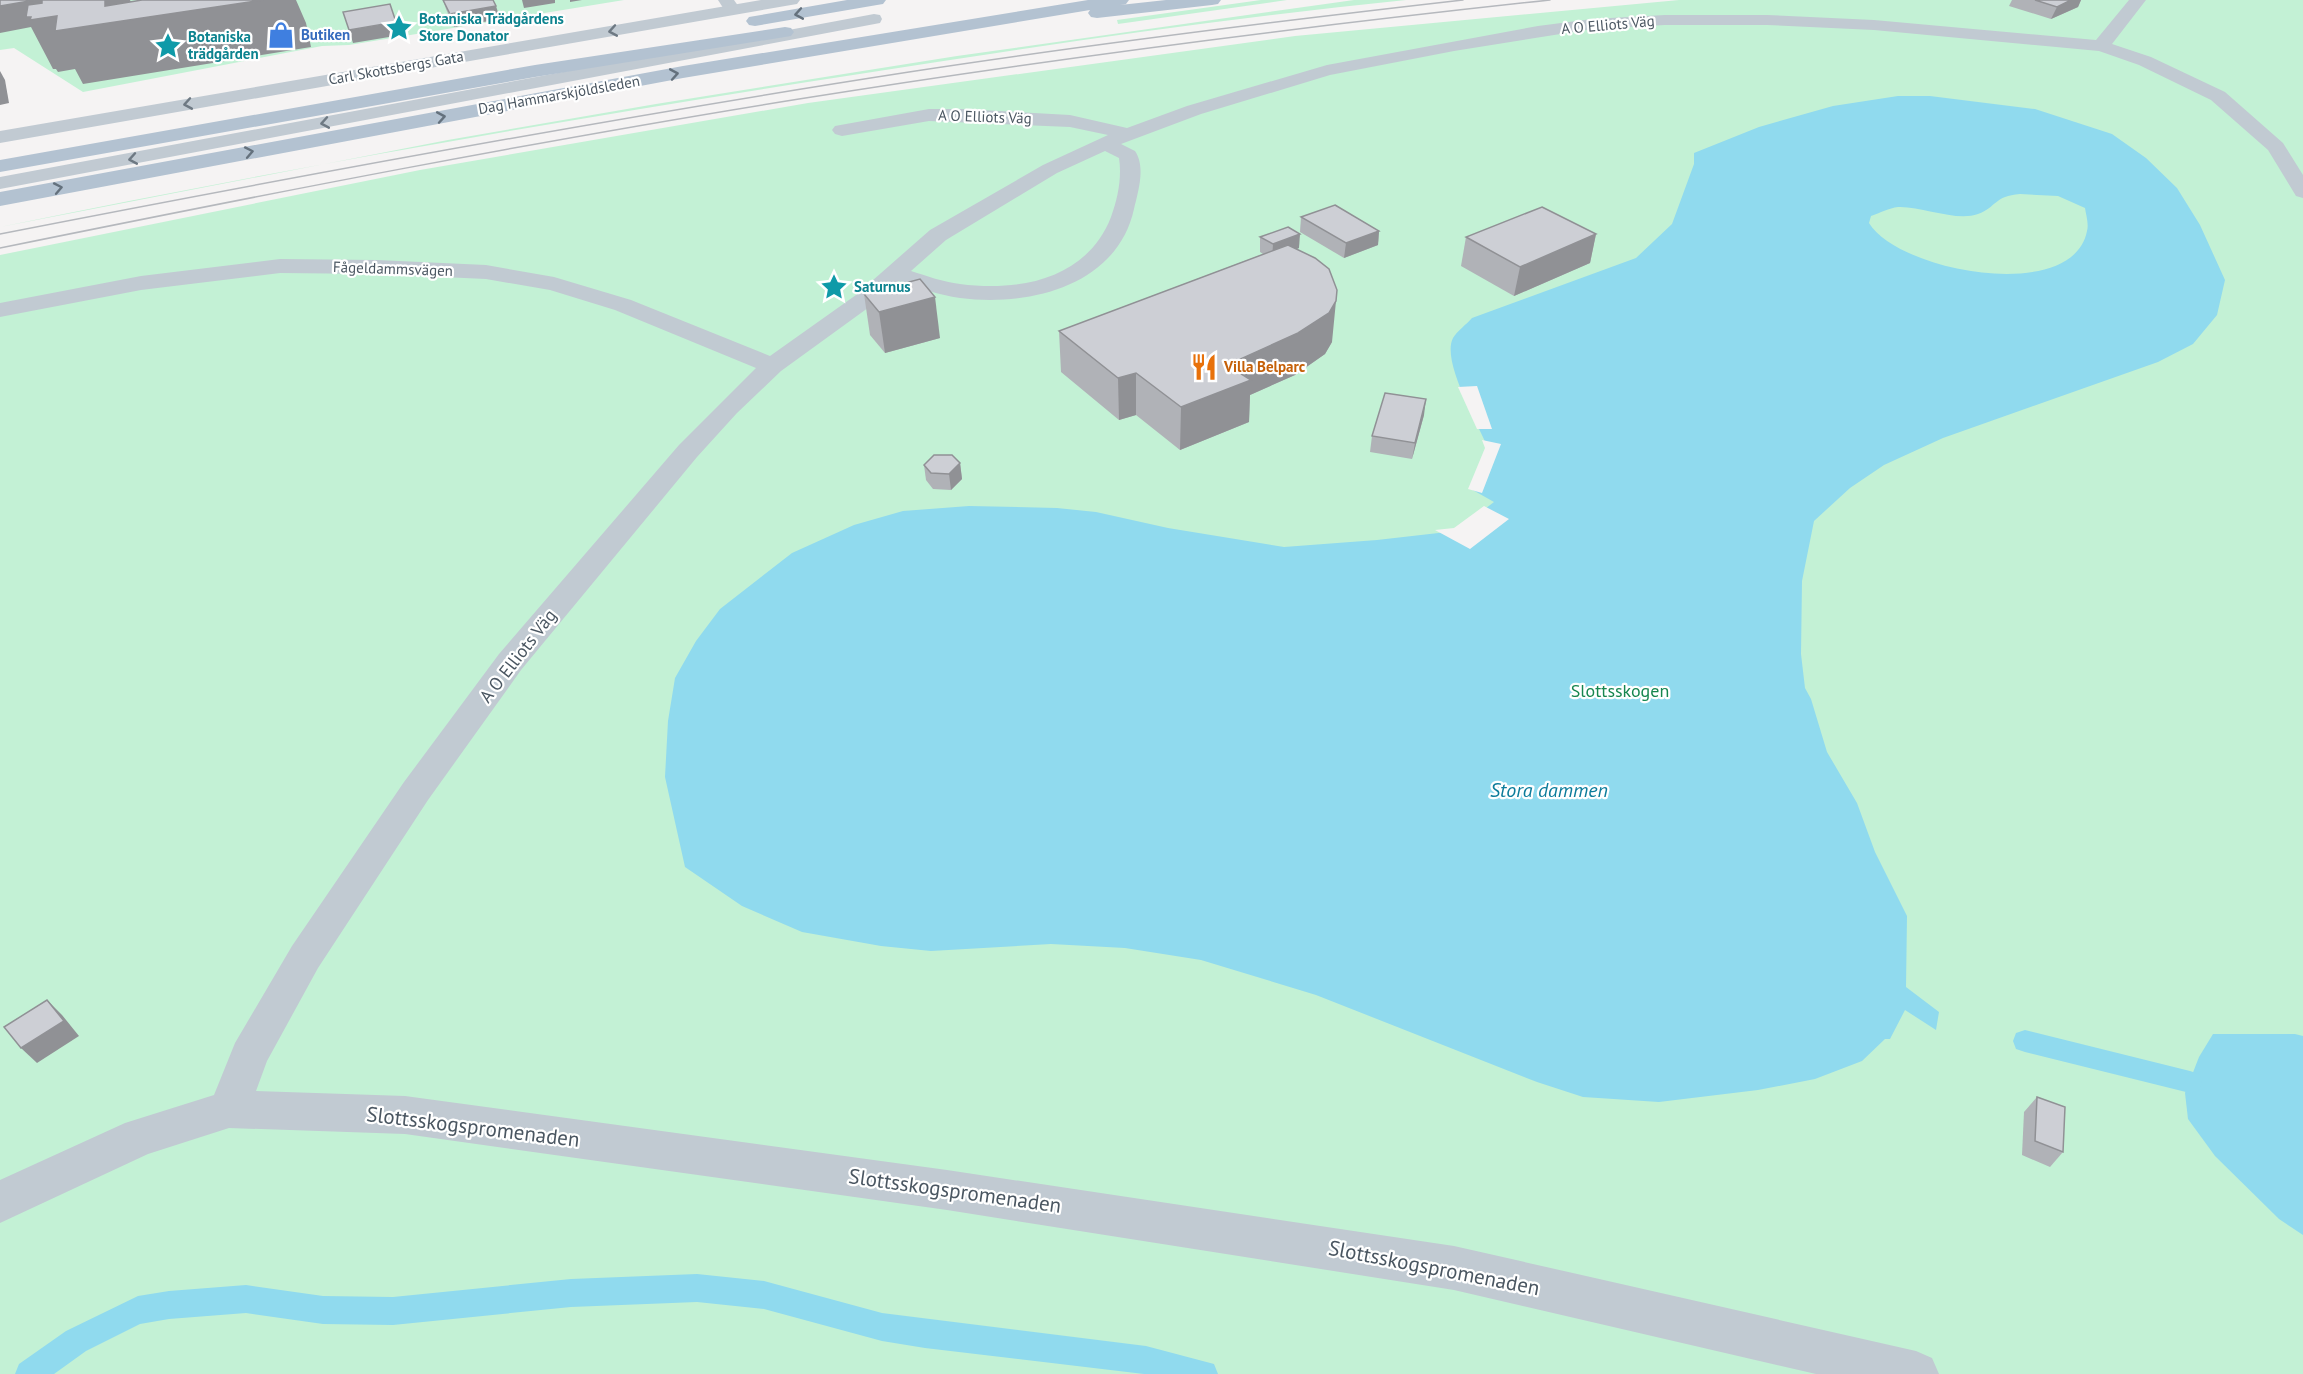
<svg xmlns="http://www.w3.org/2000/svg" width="2303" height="1374" viewBox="0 0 2303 1374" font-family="'PT Sans',sans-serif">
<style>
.green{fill:#c3f1d5}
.water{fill:#90daee;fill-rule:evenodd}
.pier{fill:#f5f3f3}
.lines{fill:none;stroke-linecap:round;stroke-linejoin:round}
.stream{fill:#90daee;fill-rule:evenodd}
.service{fill:#c1cad2;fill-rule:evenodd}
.minor{fill:#c1cad2;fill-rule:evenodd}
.primary{fill:#b3c2d1;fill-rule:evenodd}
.tram{stroke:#b5b8bd;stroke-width:1.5}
.wall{fill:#b0b2b7}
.shaded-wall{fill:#909195}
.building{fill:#cdcfd5;stroke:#909195;stroke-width:1.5}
.oneway{stroke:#64717d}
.oneway2{stroke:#6e7983}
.labels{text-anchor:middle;stroke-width:4.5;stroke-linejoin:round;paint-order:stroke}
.far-culture-label{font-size:15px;font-weight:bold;fill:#0d838f;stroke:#fff;text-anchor:start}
.far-street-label{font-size:15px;fill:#4a5661;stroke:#fff}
.far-shop-label{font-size:15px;font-weight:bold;fill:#366cbe;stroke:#fff;text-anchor:start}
.far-food-label{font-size:15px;font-weight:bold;fill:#c56008;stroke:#fff;text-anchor:start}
.street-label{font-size:18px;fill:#4a5661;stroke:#fff}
.park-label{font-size:18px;fill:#17864f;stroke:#fff}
.water-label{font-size:20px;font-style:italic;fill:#0c7c9b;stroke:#fff}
.near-street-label{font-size:21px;fill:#4a5661;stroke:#fff}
</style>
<rect width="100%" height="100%" fill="#f5f3f3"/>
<g class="green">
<path d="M0 0H624L349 45 322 46 83 92 14 48 0 50Z"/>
<path d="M1261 0H1287L1118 24 1117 20Z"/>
<path d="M1354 0H1406C1221 19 1036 46 853 75 567 119 283 169 0 227L448 140 656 104 957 56Z"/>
<path d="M1679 0H2303V1374H0V255L420 170 808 103 1295 36Z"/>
</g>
<g class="water">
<path d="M1898 96H1930L2035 109 2112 134 2146 158 2177 188 2200 225 2225 280 2217 315 2193 344 2158 362 1943 438 1884 465 1850 488 1814 521 1802 581 1801 654 1805 688 1811 699 1827 752 1857 803 1875 852 1907 916 1906 987 1939 1012 1936 1030 1905 1010 1890 1039H1885L1862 1061 1815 1079 1758 1090 1659 1102 1583 1097 1537 1082 1316 995 1201 960 1125 948 1051 944 931 951 881 946 802 932 742 906 685 867 665 777 668 721 675 678 696 641 720 609 792 553 854 525 903 511 969 506 1057 508 1096 512 1168 528 1284 547 1377 540 1456 531 1494 502 1471 489 1488 448C1478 424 1441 361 1453 338 1457 331 1467 324 1472 318L1636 258 1672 224 1694 164V153L1759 127 1833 106ZM2020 194 2058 196 2085 208C2086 215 2089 224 2087 231 2073 304 1899 272 1869 223L1871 216C1880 213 1889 208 1898 207 1922 206 1956 222 1978 214 1997 207 1994 196 2020 194Z"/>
<path d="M2213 1034H2295L2303 1036V1235L2279 1219 2215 1156 2188 1119 2185 1093 2199 1057Z"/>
</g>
<g class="pier">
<path d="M1477 386 1492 429H1477L1458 387Z"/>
<path d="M1482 440 1501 444 1482 493 1468 489 1485 448Z"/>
<path d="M1484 506 1509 519 1470 549 1435 530 1454 528Z"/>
</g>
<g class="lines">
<g class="stream">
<path d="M2025 1030 2190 1071 2199 1074 2202 1082 2199 1090 2190 1093 2025 1052 2016 1049 2013 1041 2016 1033Z"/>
<path d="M697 1274 764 1281 882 1313 1146 1346 1214 1364 1218 1374H1144L925 1348 882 1341 764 1309 697 1302 571 1307 393 1325 323 1324 246 1313 169 1319 140 1324 86 1351 54 1374H15L19 1364 66 1331 138 1296 169 1291 246 1285 323 1296 393 1297 571 1279Z"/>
</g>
<g class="service">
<path d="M718 0H734L741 10 739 14H727Z"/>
<path d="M2129 0H2146L2112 44 2151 57 2225 92 2283 143 2303 175V198L2296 196 2268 150 2211 100 2139 65 2099 51 1874 30 1767 25H1665L1592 29 1454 51 1330 75 1201 114 1121 144 1135 151C1146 167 1138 192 1134 209 1117 286 1029 307 960 298 939 295 919 288 899 281L872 305 781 371 737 413 697 457 521 670 428 800 318 968 267 1061 256 1091 405 1096 947 1170 1454 1246 1916 1351 1932 1358 1939 1374H1816L1454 1290 947 1210 405 1134 229 1128 148 1154 0 1223V1180L125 1123 214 1095 235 1043 292 946 404 782 499 654 679 445 756 368 615 310 550 290 486 279 377 274 280 273 141 290 0 317V303L141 276 280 259 377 260 486 265 554 277 631 300 770 356 856 295 930 230 1043 165 1108 135 1070 127 929 121 842 136 835 134 832 130 835 126 929 109H962L1070 115 1127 128 1187 106 1327 65 1538 26 1592 19 1665 15H1767L1874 20 2096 40ZM1105 151 1119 158C1122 177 1118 198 1111 217 1087 279 1020 292 960 284 943 282 927 276 911 271L946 240 1057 173Z"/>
<path d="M874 14 880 15 882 19 880 23 0 189V177Z"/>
</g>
<path class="minor" d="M761 0H800L797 4 791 5 0 143V131Z"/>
<g class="primary">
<path d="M847 0H886L883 4 877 5 755 26 749 25 746 21 749 17 755 16Z"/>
<path d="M1088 0H1129L1126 4 1120 5 1166 0H1221L1218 4 1212 5 1097 18 1091 17 1088 13 1090 10 683 78 0 206V192L683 66Z"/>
<path d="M785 27 791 28 794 32 791 36 535 77 0 172V160L535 65Z"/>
</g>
<g class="tram">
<path d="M0 234C302 175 605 119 909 72 1093 44 1278 21 1463 0"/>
<path d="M0 248C266 194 531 142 799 99 1048 59 1299 27 1550 0"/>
</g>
</g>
<g class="wall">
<path d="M443 0 500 19 454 27 446 9Z"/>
<path d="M2012 0H2081L2078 7 2051 19 2009 6Z"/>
<path d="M1301 217 1379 231 1378 245 1344 258 1300 232Z"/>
<path d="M1596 234 1590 263 1514 296 1461 266 1466 237Z"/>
<path d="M1260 237 1299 248 1297 249 1332 342 1325 354 1295 375 1250 395 1249 422 1180 450 1136 415 1119 420 1061 372 1059 331 1263 254 1260 252Z"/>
<path d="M864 294 940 338 885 353 870 335Z"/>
<path d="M1424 415 1412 459 1370 452 1372 436Z"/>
<path d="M960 463 962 479 951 490 933 489 926 480 924 465Z"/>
<path d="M2037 1097 2063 1152 2050 1167 2022 1155 2024 1112Z"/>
</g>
<g class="shaded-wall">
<path d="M35 0H67L105 6V0H130L134 8 263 0H296L306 23 311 47 83 84 75 69 58 72 56 69H53L31 27 0 33V6Z"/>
<path d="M522 0H555V3L524 8Z"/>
<path d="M570 0H582L570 2Z"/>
<path d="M2071 0H2081L2078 7 2051 19 2057 7Z"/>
<path d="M496 6 500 19 454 27 450 14Z"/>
<path d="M396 22 401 35 353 43 349 30Z"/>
<path d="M0 71 5 80 9 103 0 105Z"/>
<path d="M1379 231 1378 245 1344 258 1346 243Z"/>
<path d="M1300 234 1299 248 1272 259 1273 244Z"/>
<path d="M1596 234 1590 263 1514 296 1520 267Z"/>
<path d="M935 297 940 338 885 353 879 312Z"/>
<path d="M1336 301 1332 342 1325 354 1295 375 1250 395 1249 422 1180 450 1181 407 1227 365Z"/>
<path d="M1136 373V415L1119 420 1118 378Z"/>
<path d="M1426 399 1424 415 1412 459 1415 443Z"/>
<path d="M960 463 962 479 951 490 949 474Z"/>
<path d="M47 1000 62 1015 79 1036 37 1063 21 1048Z"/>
</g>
<g class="building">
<path d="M0 0H35L0 6Z"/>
<path d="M42 0H105V6L142 0H263L55 31 57 16 30 20 31 17H26L28 5 42 3Z"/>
<path d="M443 0H493L496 6 450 14Z"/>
<path d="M2035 0H2071L2057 7Z"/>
<path d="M390 4 396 22 349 30 343 12Z"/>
<path d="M1335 205 1379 231 1346 243 1301 217Z"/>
<path d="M1542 207 1596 234 1520 267 1466 237Z"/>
<path d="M1288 227 1300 234 1273 244 1260 237Z"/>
<path d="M1288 245 1315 258 1329 269 1337 290 1336 301 1329 313 1298 333 1227 365 1251 380 1181 407 1136 373 1118 378 1059 331Z"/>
<path d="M920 279 935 297 879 312 864 294Z"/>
<path d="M1385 393 1426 399 1415 443 1372 436Z"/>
<path d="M934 455H952L960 463 949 474 931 473 924 465Z"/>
<path d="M47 1000 64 1021 21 1048 4 1027Z"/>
<path d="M2037 1097 2065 1107 2063 1152 2035 1141Z"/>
</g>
<defs><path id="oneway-chevron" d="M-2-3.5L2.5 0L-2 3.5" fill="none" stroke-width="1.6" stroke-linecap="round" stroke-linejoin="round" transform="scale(1.5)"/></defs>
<g class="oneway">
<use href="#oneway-chevron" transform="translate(799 14) rotate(170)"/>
<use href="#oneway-chevron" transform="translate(674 74) rotate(-10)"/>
<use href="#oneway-chevron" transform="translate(441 117) rotate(-10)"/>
<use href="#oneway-chevron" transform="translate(249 152) rotate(-11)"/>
<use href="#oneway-chevron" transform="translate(58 188) rotate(-11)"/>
</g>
<g class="oneway2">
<use href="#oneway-chevron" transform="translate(613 31) rotate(170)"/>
<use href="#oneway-chevron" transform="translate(188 104) rotate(170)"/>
<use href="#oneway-chevron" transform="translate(325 123) rotate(170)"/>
<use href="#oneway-chevron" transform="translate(133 159) rotate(170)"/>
</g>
<defs>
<symbol id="sight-bare" viewBox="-9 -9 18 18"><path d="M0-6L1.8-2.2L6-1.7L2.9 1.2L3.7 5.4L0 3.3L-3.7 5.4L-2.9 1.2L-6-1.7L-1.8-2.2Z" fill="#0f9aa8" stroke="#fff" stroke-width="2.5" paint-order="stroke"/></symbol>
<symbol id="shop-bare" viewBox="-9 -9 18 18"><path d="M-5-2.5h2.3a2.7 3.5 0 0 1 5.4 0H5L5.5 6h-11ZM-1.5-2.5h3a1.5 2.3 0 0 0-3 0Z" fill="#3f7fe0" stroke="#fff" stroke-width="2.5" paint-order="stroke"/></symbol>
<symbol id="restaurant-bare" viewBox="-9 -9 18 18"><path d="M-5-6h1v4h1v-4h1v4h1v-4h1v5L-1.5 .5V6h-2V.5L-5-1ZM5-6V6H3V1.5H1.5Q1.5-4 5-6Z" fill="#e8710a" stroke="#fff" stroke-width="2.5" paint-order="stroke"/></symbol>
</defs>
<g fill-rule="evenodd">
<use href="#sight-bare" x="380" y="9" width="38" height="38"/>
<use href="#shop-bare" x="262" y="16" width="38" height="38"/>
<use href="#sight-bare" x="149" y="27" width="38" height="38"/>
<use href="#sight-bare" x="815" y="268" width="38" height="38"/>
<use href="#restaurant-bare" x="1185" y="348" width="38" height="38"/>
</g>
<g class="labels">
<g class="far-culture-label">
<text x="419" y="24">Botaniska Trädgårdens<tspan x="419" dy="17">Store Donator</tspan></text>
<text x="188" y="42">Botaniska<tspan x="188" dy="17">trädgården</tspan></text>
<text x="854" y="292">Saturnus</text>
</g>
<g class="far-street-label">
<text transform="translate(1608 25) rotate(-5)" y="5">A O Elliots Väg</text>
<text transform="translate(396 68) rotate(-10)" y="5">Carl Skottsbergs Gata</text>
<text transform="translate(559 95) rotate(-10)" y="5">Dag Hammarskjöldsleden</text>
<text transform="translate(985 117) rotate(2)" y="5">A O Elliots Väg</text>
<text transform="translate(393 269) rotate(2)" y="5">Fågeldammsvägen</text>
</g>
<g class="far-shop-label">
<text x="301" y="40">Butiken</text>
</g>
<g class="far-food-label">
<text x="1224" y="372">Villa Belparc</text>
</g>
<g class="street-label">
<text transform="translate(518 656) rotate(-52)" y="6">A O Elliots Väg</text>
</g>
<g class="park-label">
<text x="1620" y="697">Slottsskogen</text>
</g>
<g class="water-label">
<text x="1549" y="797">Stora dammen</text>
</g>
<g class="near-street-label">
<text transform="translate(473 1127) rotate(7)" y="7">Slottsskogspromenaden</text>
<text transform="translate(955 1191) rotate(8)" y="7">Slottsskogspromenaden</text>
<text transform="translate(1434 1268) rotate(11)" y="7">Slottsskogspromenaden</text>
</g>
</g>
</svg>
